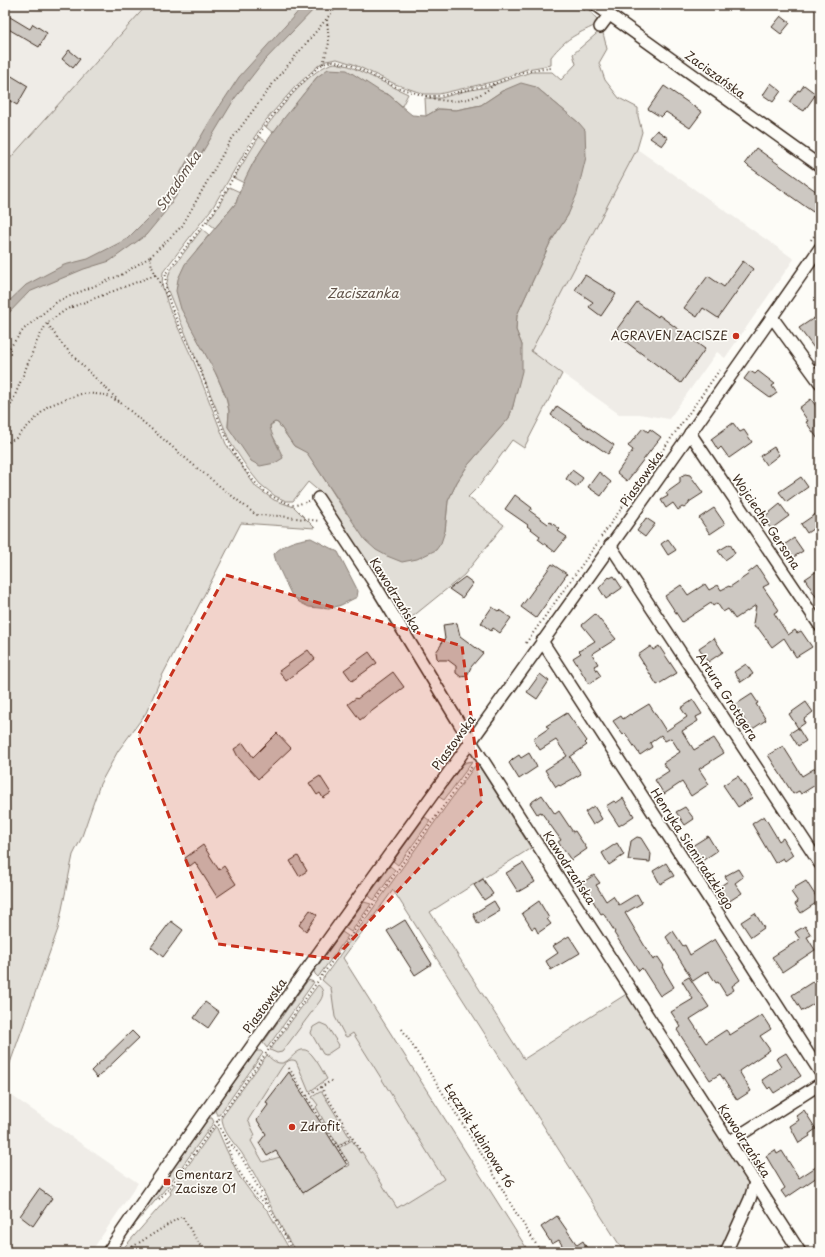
<svg xmlns="http://www.w3.org/2000/svg" width="825" height="1257" viewBox="0 0 825 1257" font-family="'Playpen Sans',sans-serif">
<style>
.built{fill:#efece7}
.green{fill:#e1ded7;stroke:#8e847a}
.water{fill:#bbb4ad;stroke:#887d74}
.building{fill:#cdc8c2;stroke:#3b2a1e}
.lines{fill:none;stroke-linecap:round;stroke-linejoin:round}
.minor-casing{stroke:#3b2a1e;stroke-width:14}
.path{stroke:#3b2a1e;stroke-width:2;stroke-dasharray:1 3;stroke-linecap:butt}
.minor{stroke:#fdfcf7;stroke-width:11}
.marked{fill:#c8321e;fill-opacity:0.2;stroke:#c8321e;stroke-width:3;stroke-dasharray:8 5;stroke-linejoin:round}
.poi-dot{fill:#c8321e;stroke:#fdfcf7;stroke-width:1.5}
.labels{text-anchor:middle;stroke-width:3.5;stroke-linejoin:round;paint-order:stroke}
.street-label{font-size:12px;fill:#3b2a1e;stroke:#fdfcf7}
.poi-label{font-size:12px;fill:#3b2a1e;stroke:#fdfcf7;text-anchor:start}
.water-label{font-size:13px;font-style:italic;fill:#615349;stroke:#fdfcf7}
</style>
<rect width="100%" height="100%" fill="#fdfcf7"/>
<filter id="ink" filterUnits="userSpaceOnUse"><feTurbulence type="fractalNoise" baseFrequency=".025" numOctaves="2"/><feDisplacementMap in="SourceGraphic" scale="8" xChannelSelector="R" yChannelSelector="G"/><feConvolveMatrix kernelMatrix="1 2 1 2 8 2 1 2 1" color-interpolation-filters="sRGB"/></filter>
<g filter="url(#ink)">
<g class="built">
<path d="M5 5H147L5 164Z"/>
<path d="M637 149 794 259 725 358 717 352 669 419 639 414H619L531 351Z"/>
<path d="M341 954 475 1165 333 1252H301L226 1112Z"/>
<path d="M5 1091 138 1183 91 1252H5Z"/>
</g>
<g class="green">
<path d="M147 5H582L588 9 597 19 596 25C575 35 566 38 551 57V65L527 69 496 81 439 94H424L395 84 353 64 337 59 326 61 320 64 295 87 266 120 247 148 213 207 163 272 162 285 169 308 194 362 226 444 256 487 274 500 294 507 315 528 241 523 215 574 162 676 146 713 118 751 100 784 81 839 73 855 58 929 5 1077V164Z"/>
<path d="M602 29 607 49 599 63 605 80 619 98 638 108V116L642 132 637 149 531 351 562 374 524 448 512 440 479 486 468 497 504 525 464 575 401 626 355 546 322 494 308 482 293 501H286L275 496 260 484 248 469 230 442 166 286 170 271 202 229 209 235 197 249 216 374 226 397 229 411 228 427 238 439 279 447 270 431V426L275 422 278 423 294 446 307 452 346 513 445 531 448 501 457 482 468 465 509 418 513 406 522 345 516 330 517 315 550 243 568 215 579 123 536 87 502 91 481 105 456 110 438 109 426 116 425 98H441L465 91 488 87 531 72H552L561 80 576 64 573 54Z"/>
<path d="M335 63 349 66 408 94 402 106 389 95 381 92 317 77 273 133 266 127C280 109 312 66 335 63Z"/>
<path d="M259 137 267 142 253 163 244 183 234 178Z"/>
<path d="M229 187 240 192 236 203 215 228 207 222 217 209Z"/>
<path d="M473 761 444 800 439 797 463 764 467 762Z"/>
<path d="M477 763 531 848 430 912 524 1059 628 993 748 1181 746 1196 722 1252H624L393 890 343 958 529 1252H296C275 1221 262 1182 241 1152 234 1143 221 1130 222 1117L267 1055C270 1058 275 1063 280 1063 291 1065 299 1039 312 1055 318 1062 323 1072 327 1079L309 1092 296 1061C290 1058 286 1062 282 1067L248 1120 255 1135 251 1141 263 1162 280 1157 303 1193 346 1166 347 1167 350 1165 339 1148 352 1140 360 1153 362 1152 397 1208 444 1179 353 1033 347 1037 345 1036 335 1017 331 988 322 980Z"/>
<path d="M425 817 430 821 398 865 393 861Z"/>
<path d="M390 866 395 870 374 900 370 897 369 895Z"/>
<path d="M364 902 371 904 351 932 345 928Z"/>
<path d="M342 932 348 936 318 977 315 974 314 971Z"/>
<path d="M308 980 314 982 267 1048 263 1043Z"/>
<path d="M318 985C324 989 324 995 320 1001L282 1052 277 1053 270 1050Z"/>
<path d="M320 1023 327 1026 339 1045 338 1047 326 1055 323 1054 311 1033 313 1027Z"/>
<path d="M256 1051H261L263 1053 219 1115H217L215 1111 216 1108Z"/>
<path d="M320 1092H322L350 1138 338 1146 316 1107 318 1105 312 1097Z"/>
<path d="M209 1118H212L214 1122 167 1187 131 1229Z"/>
<path d="M216 1126 226 1149 239 1176 255 1198 268 1211 291 1252H120L171 1194 170 1191Z"/>
</g>
<g class="water">
<path d="M304 5H318L263 62 235 98 176 196 165 212 146 235 110 261 84 269 29 292 5 317V305L26 285 64 265 88 259 127 239 156 210 179 175 210 121 239 77Z"/>
<path d="M328 69 347 70 381 92 389 95 407 111 412 115 426 116 438 109 456 110 481 105 502 91 521 83 536 87 579 123 585 130 586 157 577 194 568 215 550 243 517 315 516 330 522 345V371L513 406 509 418 468 465 457 482 448 501 445 531 441 543 436 550 417 559 402 562 387 556 376 550 365 540 307 453 294 446 278 423 275 422 270 425C270 434 280 449 283 458L275 463 260 466 251 461 228 427 229 411 226 397 216 374 181 309 176 291 178 279 185 264 236 203C250 155 287 115 317 77Z"/>
<path d="M311 538 338 552 358 591 357 597 341 605 329 609 309 607 299 602 291 594 276 562 274 554C284 543 297 540 311 538Z"/>
</g>
<g class="building">
<path d="M5 14 30 29 33 24 47 33 39 47 5 27Z"/>
<path d="M781 16 790 23 781 34 772 27Z"/>
<path d="M69 50 80 59 73 68 62 59Z"/>
<path d="M5 72 28 86 17 105 5 98Z"/>
<path d="M771 83 781 91 773 102 763 95Z"/>
<path d="M804 85 816 94 804 111 789 102 798 90 800 91Z"/>
<path d="M664 86 702 112 690 128 666 112 661 117 648 109Z"/>
<path d="M657 130 668 138 662 146 650 138Z"/>
<path d="M756 148 820 194V202L813 212 748 166 745 163Z"/>
<path d="M743 261 753 269 718 318 703 308 697 317 684 308 708 276 724 287Z"/>
<path d="M585 275 616 294 601 316 589 307 593 302 575 290Z"/>
<path d="M637 302 658 317 659 315 705 349 681 383 614 333Z"/>
<path d="M814 318 820 326V356L799 328Z"/>
<path d="M750 371 755 374 758 371 775 384 772 386 777 393 770 398 744 379Z"/>
<path d="M811 399 820 412V442L806 422 808 421 799 408Z"/>
<path d="M557 406 614 445 608 454 551 415Z"/>
<path d="M733 423 740 432 744 430 752 442 729 458 721 447 718 450 711 439Z"/>
<path d="M643 428 648 432 650 429 661 437 627 481 617 473 633 450 628 446Z"/>
<path d="M774 447 779 455 766 465 760 456Z"/>
<path d="M572 470 583 478 577 487 566 479Z"/>
<path d="M599 472 611 482 601 496 588 487Z"/>
<path d="M685 474 690 475 703 493 689 502V504L684 508 682 507 678 510 673 503 666 508 661 500 668 496 666 493 680 483V477Z"/>
<path d="M801 477 808 487 787 502 779 492Z"/>
<path d="M515 495 532 508 530 511 548 524 550 522 560 529 558 531 567 537 555 552 538 539 540 536 527 526 528 525 505 509Z"/>
<path d="M780 504 789 516 771 529 763 518Z"/>
<path d="M714 508 725 524 710 534 699 518Z"/>
<path d="M820 511V524L807 533 801 524Z"/>
<path d="M646 518 655 524 645 537 637 531Z"/>
<path d="M794 538 803 551 792 558 784 545Z"/>
<path d="M668 539 676 550 668 555 661 544Z"/>
<path d="M730 544 735 553 725 560 718 551Z"/>
<path d="M552 564 567 574 536 618 521 607Z"/>
<path d="M757 566 769 584 763 587 779 610 774 613 788 635 795 630 797 633 801 631 812 647 796 657 784 638 772 647 758 628H755L753 624 756 605 735 619 728 609 723 612 717 603 713 606 711 603 682 622 665 596 681 585 688 595 705 584 709 590 718 585 721 590 729 586 730 587 749 574 748 573Z"/>
<path d="M820 569V603L805 579Z"/>
<path d="M614 576 622 588 606 599 599 588 609 577 610 578Z"/>
<path d="M465 577 473 583 462 598 449 589Z"/>
<path d="M492 607 498 611 499 610 511 618 500 633 493 628 491 631 481 623Z"/>
<path d="M595 614 616 639 592 654 598 664 594 666 601 676 589 684 573 658 581 653 579 651 595 641 582 625Z"/>
<path d="M457 623 460 636 483 653 471 667 467 676 461 677 456 673V666L448 660H439L437 658 436 652 441 645 442 641 445 639 443 625Z"/>
<path d="M714 638 723 652 708 662 699 648Z"/>
<path d="M651 646 653 650 659 646 677 673 657 685 638 655Z"/>
<path d="M308 650 315 659 286 681 279 671Z"/>
<path d="M369 652 377 663 352 681 344 670Z"/>
<path d="M746 664 753 674 741 682 734 672Z"/>
<path d="M393 672 404 687 360 720 348 704 356 698 357 699Z"/>
<path d="M540 674 549 681 537 699 527 692Z"/>
<path d="M752 694 758 703 756 704 766 720 751 730 735 705Z"/>
<path d="M693 700 702 714 696 717 698 721 682 731 694 750 714 738 724 753 699 769 709 784 691 796 682 782 664 794 655 780 669 771 663 763 680 752 671 738 665 741 661 735 650 743 652 747 640 755 625 733 623 735 613 721 621 716 623 719 630 714 631 715 649 704 666 731 687 717 681 708Z"/>
<path d="M806 702 813 712 804 719 805 723 798 728 789 714Z"/>
<path d="M567 713 587 741 585 743 587 745 570 757 581 774 560 786 559 785 556 787 545 770 567 756 556 740 540 750 533 739 549 728 546 726Z"/>
<path d="M798 728 806 741 798 746 790 733Z"/>
<path d="M277 733 291 748 258 779 238 757 234 749 243 743 253 757Z"/>
<path d="M783 746 802 776 820 765V782L801 794 799 791 793 794 768 755Z"/>
<path d="M529 753 537 767 519 779 509 763 513 759 519 755 521 758Z"/>
<path d="M320 776 331 793 323 798 320 793 317 795 309 783Z"/>
<path d="M738 776 752 798 738 807 723 785Z"/>
<path d="M542 795 555 814 559 811 573 832 575 831 587 849 571 860 558 842 561 840 541 812 537 814 530 803Z"/>
<path d="M623 798 634 816 619 826 606 806 614 801 616 803Z"/>
<path d="M594 806 602 819 593 825 585 812Z"/>
<path d="M685 807 694 819 685 825 676 812Z"/>
<path d="M764 816 779 841 783 838 793 855 785 861 783 858 775 863 752 824Z"/>
<path d="M708 836 717 851 702 861 692 846Z"/>
<path d="M637 837 641 838 651 854 650 862 628 860 631 841Z"/>
<path d="M617 843 624 855 609 865 602 853Z"/>
<path d="M203 845 219 870 224 866 236 884 217 897 195 862 190 866 185 858Z"/>
<path d="M298 856 307 871 299 876 290 861Z"/>
<path d="M523 863 535 882 518 892 506 873Z"/>
<path d="M666 863 674 876 660 884 653 871Z"/>
<path d="M738 869 743 877 735 883 742 893 728 902 719 887 728 881 725 876Z"/>
<path d="M594 875 600 883 596 885 606 901 613 896 619 905 637 894 642 903 625 913 653 960 658 957 664 966 662 967 674 987 660 996 642 968 639 971 614 933 615 932 603 913 601 914 582 883Z"/>
<path d="M483 879 493 894 484 900 474 885Z"/>
<path d="M806 881 819 901 801 913 795 904 798 902 791 892 795 889 794 888Z"/>
<path d="M494 901 500 911 478 924 473 914Z"/>
<path d="M539 901 549 918 547 919 551 924 538 933 535 927 532 929 522 913Z"/>
<path d="M310 910 317 915 306 931 299 925Z"/>
<path d="M755 913 764 928 751 937 741 922Z"/>
<path d="M405 920 432 964 415 975 387 931Z"/>
<path d="M171 921 183 930 163 957 151 947Z"/>
<path d="M805 926 811 935 807 937 815 950 782 972 772 957 800 939 795 932Z"/>
<path d="M673 931 683 946 685 945 690 955 715 939 740 980 732 986 734 990 726 995 718 982 716 983 708 971 693 981 666 937Z"/>
<path d="M569 936 580 953 551 970 546 961 558 953 553 946Z"/>
<path d="M689 977 709 1007 690 1019 706 1043 726 1030 730 1035 762 1015 771 1029 760 1036 770 1050 739 1071 751 1091 737 1100 720 1074 710 1080 677 1030 681 1027 671 1012 693 999 682 981Z"/>
<path d="M820 977V1000L802 1011 792 995Z"/>
<path d="M205 1002 219 1012 208 1028 194 1018Z"/>
<path d="M132 1031 139 1038 97 1078 91 1071Z"/>
<path d="M786 1053 801 1076 774 1093 770 1087 768 1089 762 1080 781 1067 776 1059Z"/>
<path d="M289 1072 347 1165 303 1193 276 1151 267 1156 259 1143 266 1134 257 1120 268 1105 266 1102Z"/>
<path d="M804 1110 816 1129 809 1134 810 1136 799 1143 790 1126 799 1120 796 1116Z"/>
<path d="M775 1150 777 1154 782 1151 799 1178 816 1167 820 1175 786 1198 781 1191 785 1188 766 1156Z"/>
<path d="M39 1189 52 1198 33 1226 20 1216Z"/>
<path d="M557 1216 577 1245 583 1241 589 1252H566L559 1240 552 1244 541 1227Z"/>
</g>
<g class="lines">
<defs>
<g id="minor">
<path d="M596 5 820 166"/>
<path d="M600 27 609 15"/>
<path d="M772 317 820 383"/>
<path d="M690 433 820 626"/>
<path d="M318 498 372 580 459 723 800 1252"/>
<path d="M610 545 820 864"/>
<path d="M542 641C635 784 728 928 820 1072"/>
<path d="M729 1142 820 1084"/>
<path d="M108 1252C222 1085 341 922 459 758 581 589 701 419 820 248"/>
<path d="M726 1252 750 1199 755 1182"/>
</g>
</defs>
<use href="#minor" class="minor-casing"/>
<g class="path">
<path d="M577 5 586 11"/>
<path d="M323 64 329 43 327 19"/>
<path d="M426 96C444 103 462 103 481 94 486 92 491 87 496 83"/>
<path d="M813 176 820 181"/>
<path d="M811 240 820 228"/>
<path d="M155 275 67 309 47 323 61 343 85 368 122 404 197 468 256 515 280 516 320 521"/>
<path d="M167 297 152 267 150 257 182 226 229 143 274 82 338 5"/>
<path d="M5 354 24 329 58 301 121 275 150 257"/>
<path d="M5 420 37 341 47 323"/>
<path d="M5 444 16 438 48 406 66 399 84 393 106 395 119 402"/>
<path d="M309 501C304 502 298 505 294 505 290 505 286 502 282 501 235 484 215 406 198 364 187 338 162 301 166 273L215 210 249 149 268 121 292 93 317 68 323 64 332 61 351 65 396 87 425 96H441L496 83 523 72 551 68"/>
<path d="M601 537 721 368"/>
<path d="M526 643 599 541"/>
<path d="M402 1029 488 1164 513 1208 541 1252"/>
<path d="M289 1068 349 1165"/>
<path d="M321 1087 361 1152"/>
<path d="M307 1096 334 1079"/>
<path d="M217 1121 223 1134 242 1158 294 1252"/>
<path d="M224 1135C231 1163 246 1186 267 1205"/>
<path d="M338 1147 352 1138"/>
<path d="M159 1199 168 1190 473 765"/>
<path d="M129 1249 182 1216 204 1252"/>
</g>
<use href="#minor" class="minor"/>
</g>
</g>
<path class="marked" d="M226 575 462 646 482 801 334 959 218 944 138 735Z"/>
<g class="poi-dot">
<circle cx="736" cy="336" r="4"/>
<circle cx="292" cy="1127" r="4"/>
<rect x="163" y="1178" width="8" height="8" rx="2"/>
</g>
<g class="labels">
<g class="street-label">
<text transform="translate(715 75) rotate(36)" y="4">Zaciszańska</text>
<text transform="translate(642 479) rotate(-55)" y="4">Piastowska</text>
<text transform="translate(766 522) rotate(56)" y="4">Wojciecha Gersona</text>
<text transform="translate(395 595) rotate(58)" y="4">Kawodrzańska</text>
<text transform="translate(727 697) rotate(57)" y="4">Artura Grottgera</text>
<text transform="translate(454 743) rotate(-54)" y="4">Piastowska</text>
<text transform="translate(692 849) rotate(57)" y="4">Henryka Siemiradzkiego</text>
<text transform="translate(569 868) rotate(57)" y="4">Kawodrzańska</text>
<text transform="translate(265 1006) rotate(-54)" y="4">Piastowska</text>
<text transform="translate(479 1136) rotate(58)" y="4">Łącznik Łubinowa 16</text>
<text transform="translate(744 1141) rotate(57)" y="4">Kawodrzańska</text>
</g>
<g class="poi-label">
<text x="728" y="340" text-anchor="end">AGRAVEN ZACISZE</text>
<text x="300" y="1131">Zdrofit</text>
<text x="175" y="1179">Cmentarz<tspan x="175" dy="14">Zacisze 01</tspan></text>
</g>
<g class="water-label">
<text transform="translate(178 181) rotate(-56)" y="5">Stradomka</text>
<text x="363" y="298">Zaciszanka</text>
</g>
</g>
<rect width="825" height="1257" fill="none" stroke="#fdfcf7" stroke-width="20"/>
<rect x="10" y="10" width="805" height="1237" fill="none" stroke="#3b2a1e" stroke-width="1.5" filter="url(#ink)"/>
</svg>
